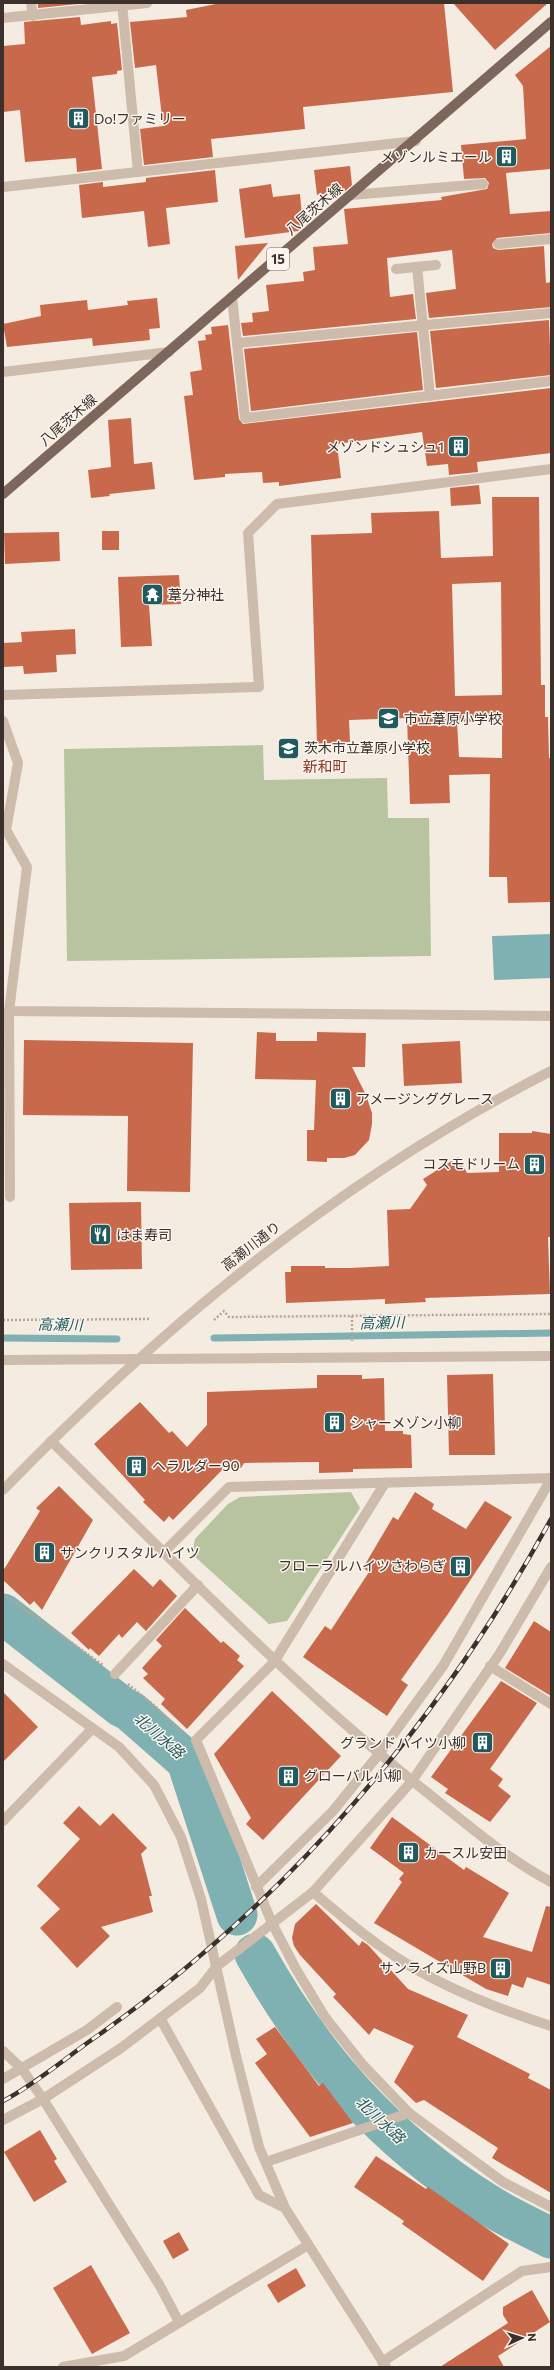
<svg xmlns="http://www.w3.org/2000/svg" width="554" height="2370" viewBox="0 0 554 2370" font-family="Commissioner,'Noto Sans JP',sans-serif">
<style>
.green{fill:#b8c4a0}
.water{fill:#7fb0b2}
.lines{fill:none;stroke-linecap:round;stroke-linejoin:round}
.stream{stroke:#7fb0b2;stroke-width:7}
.river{stroke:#7fb0b2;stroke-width:41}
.building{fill:#c8694b;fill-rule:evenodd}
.path{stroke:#b9a596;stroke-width:2.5;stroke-dasharray:2 2;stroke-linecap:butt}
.service{stroke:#cdbbac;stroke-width:10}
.minor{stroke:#cdbbac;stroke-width:10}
.tertiary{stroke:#cdbbac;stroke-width:10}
.primary{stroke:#7d675c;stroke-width:10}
.rail-casing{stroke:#3b302b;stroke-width:4.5}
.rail{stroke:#fbf5ee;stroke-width:3;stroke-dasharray:9;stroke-linecap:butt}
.labels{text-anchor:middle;stroke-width:3;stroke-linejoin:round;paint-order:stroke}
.shield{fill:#fbf5ee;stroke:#756b66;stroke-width:1}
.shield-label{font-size:13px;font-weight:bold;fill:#3b302b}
.poi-label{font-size:14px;fill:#3b302b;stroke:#fbf5ee;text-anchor:start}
.street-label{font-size:14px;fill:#3b302b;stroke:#fbf5ee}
.neighbourhood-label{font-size:15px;fill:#8c3b22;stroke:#fbf5ee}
.water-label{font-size:15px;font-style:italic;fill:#1f5a5e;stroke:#fbf5ee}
</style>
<rect width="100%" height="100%" fill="#f4ebe1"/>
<g class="green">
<path d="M263 745 264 780 387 778 388 818H429L431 956 67 961 64 749Z"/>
<path d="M351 1492 360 1508 287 1621 269 1624 192 1554 195 1539 228 1504 240 1497Z"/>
</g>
<path class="water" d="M551 934V978L494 980 492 936Z"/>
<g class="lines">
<g class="stream">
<path d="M3 1338 117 1339"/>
<path d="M214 1338 551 1333"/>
</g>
<g class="river">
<path d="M3 1614 122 1707 130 1711 187 1761 237 1915"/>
<path d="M255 1954C314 2059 384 2140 487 2204 507 2217 530 2227 551 2238"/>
</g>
</g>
<g class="building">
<path d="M38 3H78V4L38 8Z"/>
<path d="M221 3H444L453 92 303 107 305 129 211 139 213 157 144 165 140 129 163 126 156 65 135 68 130 22 187 17 186 10Z"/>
<path d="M453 3H548L495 50Z"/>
<path d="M80 17 81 25 111 21V24L117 23 122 70 117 71V74L92 77 102 169 77 172 76 158 25 162 20 110 3 112V46L25 44 24 22Z"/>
<path d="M551 46V169L506 173 510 214 551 211V233L497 238 492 244 493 248 498 250 544 246 546 283 551 282V307L429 318 426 293 456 289 452 250 387 258 390 297 413 294 416 319 243 336 241 323 253 322 252 313 269 311 266 285 304 281 303 272 315 270 313 247 348 244 344 209 442 200 441 197 487 189 489 183 485 178 464 179 461 145 526 139 523 86 515 75Z"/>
<path d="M350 166 352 185 344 192 317 195 314 170Z"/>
<path d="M215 170 218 202 166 208 170 244 148 247 144 211 82 218 79 185 103 182V187L146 182V178Z"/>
<path d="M271 184 273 197 300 194 303 227 298 231 245 238 239 189Z"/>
<path d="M268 243 238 280 235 246Z"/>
<path d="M157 298 160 328 149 329 150 340 93 346 92 338 7 347 3 324 41 316 40 305 87 300 88 310 128 305 127 301Z"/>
<path d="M549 320 551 375 436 388 430 331Z"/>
<path d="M228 325 239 419 243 424 551 388V453L477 462 478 472 449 475 448 464 427 466 422 432 337 444 341 478 279 486V482L263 483 262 472 225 474V477L194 480 184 396 193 395 190 372 202 370 198 341 206 340 205 335 212 334 211 327Z"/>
<path d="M417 332 423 390 251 411 244 349Z"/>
<path d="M131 418 134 464 152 462 155 489 109 494 110 496 91 498 88 470 111 467 108 420Z"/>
<path d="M479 485 481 504 451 506 450 488Z"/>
<path d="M492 497H539L541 685H545V717H548L549 758H551V902L508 903 507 877H489L490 774 449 775 450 803 410 804 407 718 349 720 350 742 317 744 311 535 372 533 371 513 439 511 441 558 493 556ZM501 582 502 695 455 696 452 584ZM502 721V758L459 757 457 722Z"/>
<rect x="102" y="531" width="17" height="19"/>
<path d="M59 532 60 561 5 564 4 533Z"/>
<path d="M179 575 181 604 149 605 152 646 121 647 118 577Z"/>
<path d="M75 629 76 654 56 655 57 672 24 674 23 666 3 667V643L22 642 21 632Z"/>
<path d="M257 1032 276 1033V1041H317V1032L366 1033 365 1067H352L366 1095 372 1113V1124L369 1140 355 1155 344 1158H327V1162L307 1161V1130H314L316 1080 255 1079Z"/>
<path d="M24 1040 193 1043 190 1192 127 1191 128 1116 23 1115Z"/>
<path d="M460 1041 462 1083 404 1086 402 1044Z"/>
<path d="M532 1131 551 1134 550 1237H548L550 1294 425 1298 426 1302 385 1304V1299L286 1303 285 1272H291V1266H325V1268H350L389 1266 387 1210 410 1209 427 1185 423 1179 458 1157 467 1173 499 1172V1133H532Z"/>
<path d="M141 1202 142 1269 71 1270 69 1203Z"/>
<path d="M493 1374 495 1455H449L447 1375Z"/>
<path d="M317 1375H362V1379L384 1378 385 1431H403V1434L411 1435 412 1468 353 1469V1472L319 1473V1462L244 1463 241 1468H224L173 1520 169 1516 164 1522 143 1502 145 1500 94 1444 140 1402 169 1433 172 1431 187 1447 207 1425V1392L317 1388Z"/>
<path d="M59 1486 93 1520 42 1610 34 1601 30 1605 3 1580V1571L40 1511 36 1508Z"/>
<path d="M415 1492 434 1504 432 1509 466 1529 485 1501 512 1517 448 1614 401 1680 408 1685 387 1716 303 1657 325 1626 331 1630 369 1572 363 1568 393 1517 398 1520Z"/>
<path d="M134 1569 153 1587 160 1579 177 1596 146 1631 137 1622 122 1638 119 1634 99 1656 90 1648 89 1650 71 1633Z"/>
<path d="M185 1608 221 1643 223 1641 240 1656 237 1660 244 1666 187 1729 161 1704 165 1699 143 1678 148 1674 142 1668 162 1646 156 1640Z"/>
<path d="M534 1621 551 1632V1696L505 1668Z"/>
<path d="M501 1681 537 1703 490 1769 503 1779 498 1786 511 1796 490 1822 445 1793 448 1789 431 1777Z"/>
<path d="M272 1691 341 1756 263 1840 246 1824 251 1818 214 1754Z"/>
<path d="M3 1692 38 1727 3 1762Z"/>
<path d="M79 1806 100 1826 113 1813 147 1848 141 1854 152 1896H149L153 1912 101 1927 110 1936 77 1968 40 1928 60 1909 37 1886 80 1839 63 1823Z"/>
<path d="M392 1817 464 1870 466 1867 509 1893 483 1937 532 1952 546 1906 551 1907V1985L527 1977 523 1988 512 1984 508 1996 486 1989 374 1923 402 1882 399 1879 404 1873 370 1848Z"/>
<path d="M316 1904 359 1946 362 1941 368 1945 408 1989 468 2015 457 2037 530 2074 528 2078 551 2090V2193L492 2158 498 2148 424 2100 416 2103 394 2082 414 2046 374 2028 369 2035 333 1997 336 1994 300 1955 294 1946 292 1938 295 1924Z"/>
<path d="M275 2027 319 2086 323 2083 353 2123 310 2137 255 2063 267 2054 256 2039Z"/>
<path d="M40 2130 57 2159 54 2161 67 2182 34 2202 4 2152Z"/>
<path d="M376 2156 426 2189 428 2187 509 2244 483 2281 402 2224 404 2221 354 2187Z"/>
<path d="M179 2232 189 2250 173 2259 163 2241Z"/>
<path d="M91 2265 130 2333 92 2354 53 2288Z"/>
<path d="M296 2268 306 2286 278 2303 267 2285Z"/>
<path d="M532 2290 550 2322 498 2356 504 2367H440L508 2323 503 2315V2307Z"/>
</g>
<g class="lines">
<g class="path">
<path d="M352 1316V1341"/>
<path d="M3 1320 149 1319"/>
<path d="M214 1320 224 1311 229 1317 551 1314"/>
<path d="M3 1594 103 1665"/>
<path d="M128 1684 156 1707 182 1733"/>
</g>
<g class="service">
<path d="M351 195 483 184"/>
<path d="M498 244 551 239"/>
<path d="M396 269 436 265"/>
<path d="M160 2018 259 2195 285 2208"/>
</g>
<g class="minor">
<path d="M31 3 33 16"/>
<path d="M122 3 138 172"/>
<path d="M3 18 147 3"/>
<path d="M417 267 430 396"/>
<path d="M232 297 245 418 551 381"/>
<path d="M237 343 551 313"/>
<path d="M3 372 169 352"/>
<path d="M3 695 259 687 248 533 277 504 551 469"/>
<path d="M3 721 18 763 6 830 27 867 9 1011 551 1016"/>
<path d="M9 1011 10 1197"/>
<path d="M3 1360 551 1356"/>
<path d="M385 1483 274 1662 196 1740 272 1923 296 1969 325 2017 363 2065 409 2113 503 2182 551 2207"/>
<path d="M164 1552 229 1487 551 1478"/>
<path d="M3 1664 119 1747 154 1785 181 1837 201 1899 236 2056 259 2147 285 2208 386 2367"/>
<path d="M490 1666 551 1704"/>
<path d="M115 1674 198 1585"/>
<path d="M3 1821 92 1729"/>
<path d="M256 1887 333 1811 379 1754 443 1666 551 1479"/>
<path d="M313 1892C340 1915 368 1939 399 1959 446 1989 498 2009 551 2026"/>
<path d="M3 2051 22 2069 43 2099 160 2286 179 2322"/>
<path d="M3 2079 87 2030 117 2007"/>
<path d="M3 2120 43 2099 121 2048 200 1988 217 1966 313 1892 412 1781 500 1653 551 1567"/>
<path d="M266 2162 409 2113"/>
<path d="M382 2362 522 2271 551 2267"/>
<path d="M63 2367 124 2356 308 2245"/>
</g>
<g class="tertiary">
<path d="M3 187 416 141"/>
<path d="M51 1441C174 1561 293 1687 429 1794 469 1826 506 1858 551 1882"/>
<path d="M3 1490C165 1323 343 1177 551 1071"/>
</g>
<path class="primary" d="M3 494 551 22"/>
<defs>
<path id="rail" d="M3 2101C36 2084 69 2055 100 2034 289 1900 440 1722 551 1519"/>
</defs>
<use href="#rail" class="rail-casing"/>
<use href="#rail" class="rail"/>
</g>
<defs>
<symbol id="building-square" viewBox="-11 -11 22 22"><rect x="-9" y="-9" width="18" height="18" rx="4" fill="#1f5a5e" stroke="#fbf5ee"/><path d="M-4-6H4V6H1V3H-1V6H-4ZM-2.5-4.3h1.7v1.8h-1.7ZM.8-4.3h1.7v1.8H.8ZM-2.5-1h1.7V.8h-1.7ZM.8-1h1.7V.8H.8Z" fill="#fff"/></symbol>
<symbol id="temple-square" viewBox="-11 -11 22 22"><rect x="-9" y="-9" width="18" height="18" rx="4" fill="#1f5a5e" stroke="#fbf5ee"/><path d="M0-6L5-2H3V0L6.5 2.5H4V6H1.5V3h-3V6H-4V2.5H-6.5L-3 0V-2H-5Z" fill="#fff"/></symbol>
<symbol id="school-square" viewBox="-11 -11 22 22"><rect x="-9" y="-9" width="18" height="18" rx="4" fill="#1f5a5e" stroke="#fbf5ee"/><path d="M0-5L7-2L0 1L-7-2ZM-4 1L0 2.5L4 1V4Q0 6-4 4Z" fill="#fff"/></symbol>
<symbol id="restaurant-square" viewBox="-11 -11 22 22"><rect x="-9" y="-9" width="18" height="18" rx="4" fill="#1f5a5e" stroke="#fbf5ee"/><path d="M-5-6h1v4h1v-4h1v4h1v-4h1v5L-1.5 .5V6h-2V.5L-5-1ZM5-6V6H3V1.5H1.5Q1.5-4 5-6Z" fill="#fff"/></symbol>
</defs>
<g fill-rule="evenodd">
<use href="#building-square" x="66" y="106" width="25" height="25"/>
<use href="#building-square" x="494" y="144" width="25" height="25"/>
<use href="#building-square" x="446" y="434" width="25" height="25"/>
<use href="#temple-square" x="140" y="582" width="25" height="25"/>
<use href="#school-square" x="376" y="706" width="25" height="25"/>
<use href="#school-square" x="276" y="736" width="25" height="25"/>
<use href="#building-square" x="328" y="1086" width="25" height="25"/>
<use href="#building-square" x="522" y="1152" width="25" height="25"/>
<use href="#restaurant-square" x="88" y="1222" width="25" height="25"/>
<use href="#building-square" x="322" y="1410" width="25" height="25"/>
<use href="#building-square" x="124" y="1454" width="25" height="25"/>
<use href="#building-square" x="32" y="1540" width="25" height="25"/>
<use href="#building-square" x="448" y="1554" width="25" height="25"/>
<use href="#building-square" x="470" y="1730" width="25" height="25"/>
<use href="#building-square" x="276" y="1764" width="25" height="25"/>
<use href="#building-square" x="396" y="1840" width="25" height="25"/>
<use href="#building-square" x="488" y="1956" width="25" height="25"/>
</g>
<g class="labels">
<rect class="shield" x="267" y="248" width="22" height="22" rx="3"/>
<g class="shield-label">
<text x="278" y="264">15</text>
</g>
<g class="poi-label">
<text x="94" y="124">Do!ファミリー</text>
<text x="492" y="162" text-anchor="end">メゾンルミエール</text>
<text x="444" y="452" text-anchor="end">メゾンドシュシュ1</text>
<text x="168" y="600">葦分神社</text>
<text x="404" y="724">市立葦原小学校</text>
<text x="304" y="753">茨木市立葦原小学校</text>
<text x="356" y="1104">アメージンググレース</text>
<text x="520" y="1169" text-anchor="end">コスモドリーム</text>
<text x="116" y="1240">はま寿司</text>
<text x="350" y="1428">シャーメゾン小柳</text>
<text x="152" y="1471">ヘラルダー90</text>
<text x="60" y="1558">サンクリスタルハイツ</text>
<text x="446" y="1571" text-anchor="end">フローラルハイツさわらぎ</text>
<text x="466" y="1748" text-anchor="end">グランドハイツ小柳</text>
<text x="304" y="1781">グローバル小柳</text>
<text x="424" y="1858">カースル安田</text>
<text x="486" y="1973" text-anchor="end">サンライズ山野B</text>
</g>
<g class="street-label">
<text transform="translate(314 209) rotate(-41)" y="5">八尾茨木線</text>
<text transform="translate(68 420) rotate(-41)" y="5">八尾茨木線</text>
<text transform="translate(251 1246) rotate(-38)" y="5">高瀬川通り</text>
</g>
<g class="neighbourhood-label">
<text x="325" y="772">新和町</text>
</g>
<g class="water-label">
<text transform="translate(382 1323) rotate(-1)" y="5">高瀬川</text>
<text transform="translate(60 1325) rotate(1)" y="5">高瀬川</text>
<text transform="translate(159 1736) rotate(41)" y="5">北川水路</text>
<text transform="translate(380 2120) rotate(43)" y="5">北川水路</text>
</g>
</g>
<rect width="554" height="2370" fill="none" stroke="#3b302b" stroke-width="8"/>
<g transform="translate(522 2338) rotate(86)" stroke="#fbf5ee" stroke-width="3" paint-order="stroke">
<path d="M0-3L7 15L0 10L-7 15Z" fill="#3b302b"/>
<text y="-6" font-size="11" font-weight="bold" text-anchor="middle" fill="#3b302b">N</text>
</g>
</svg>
